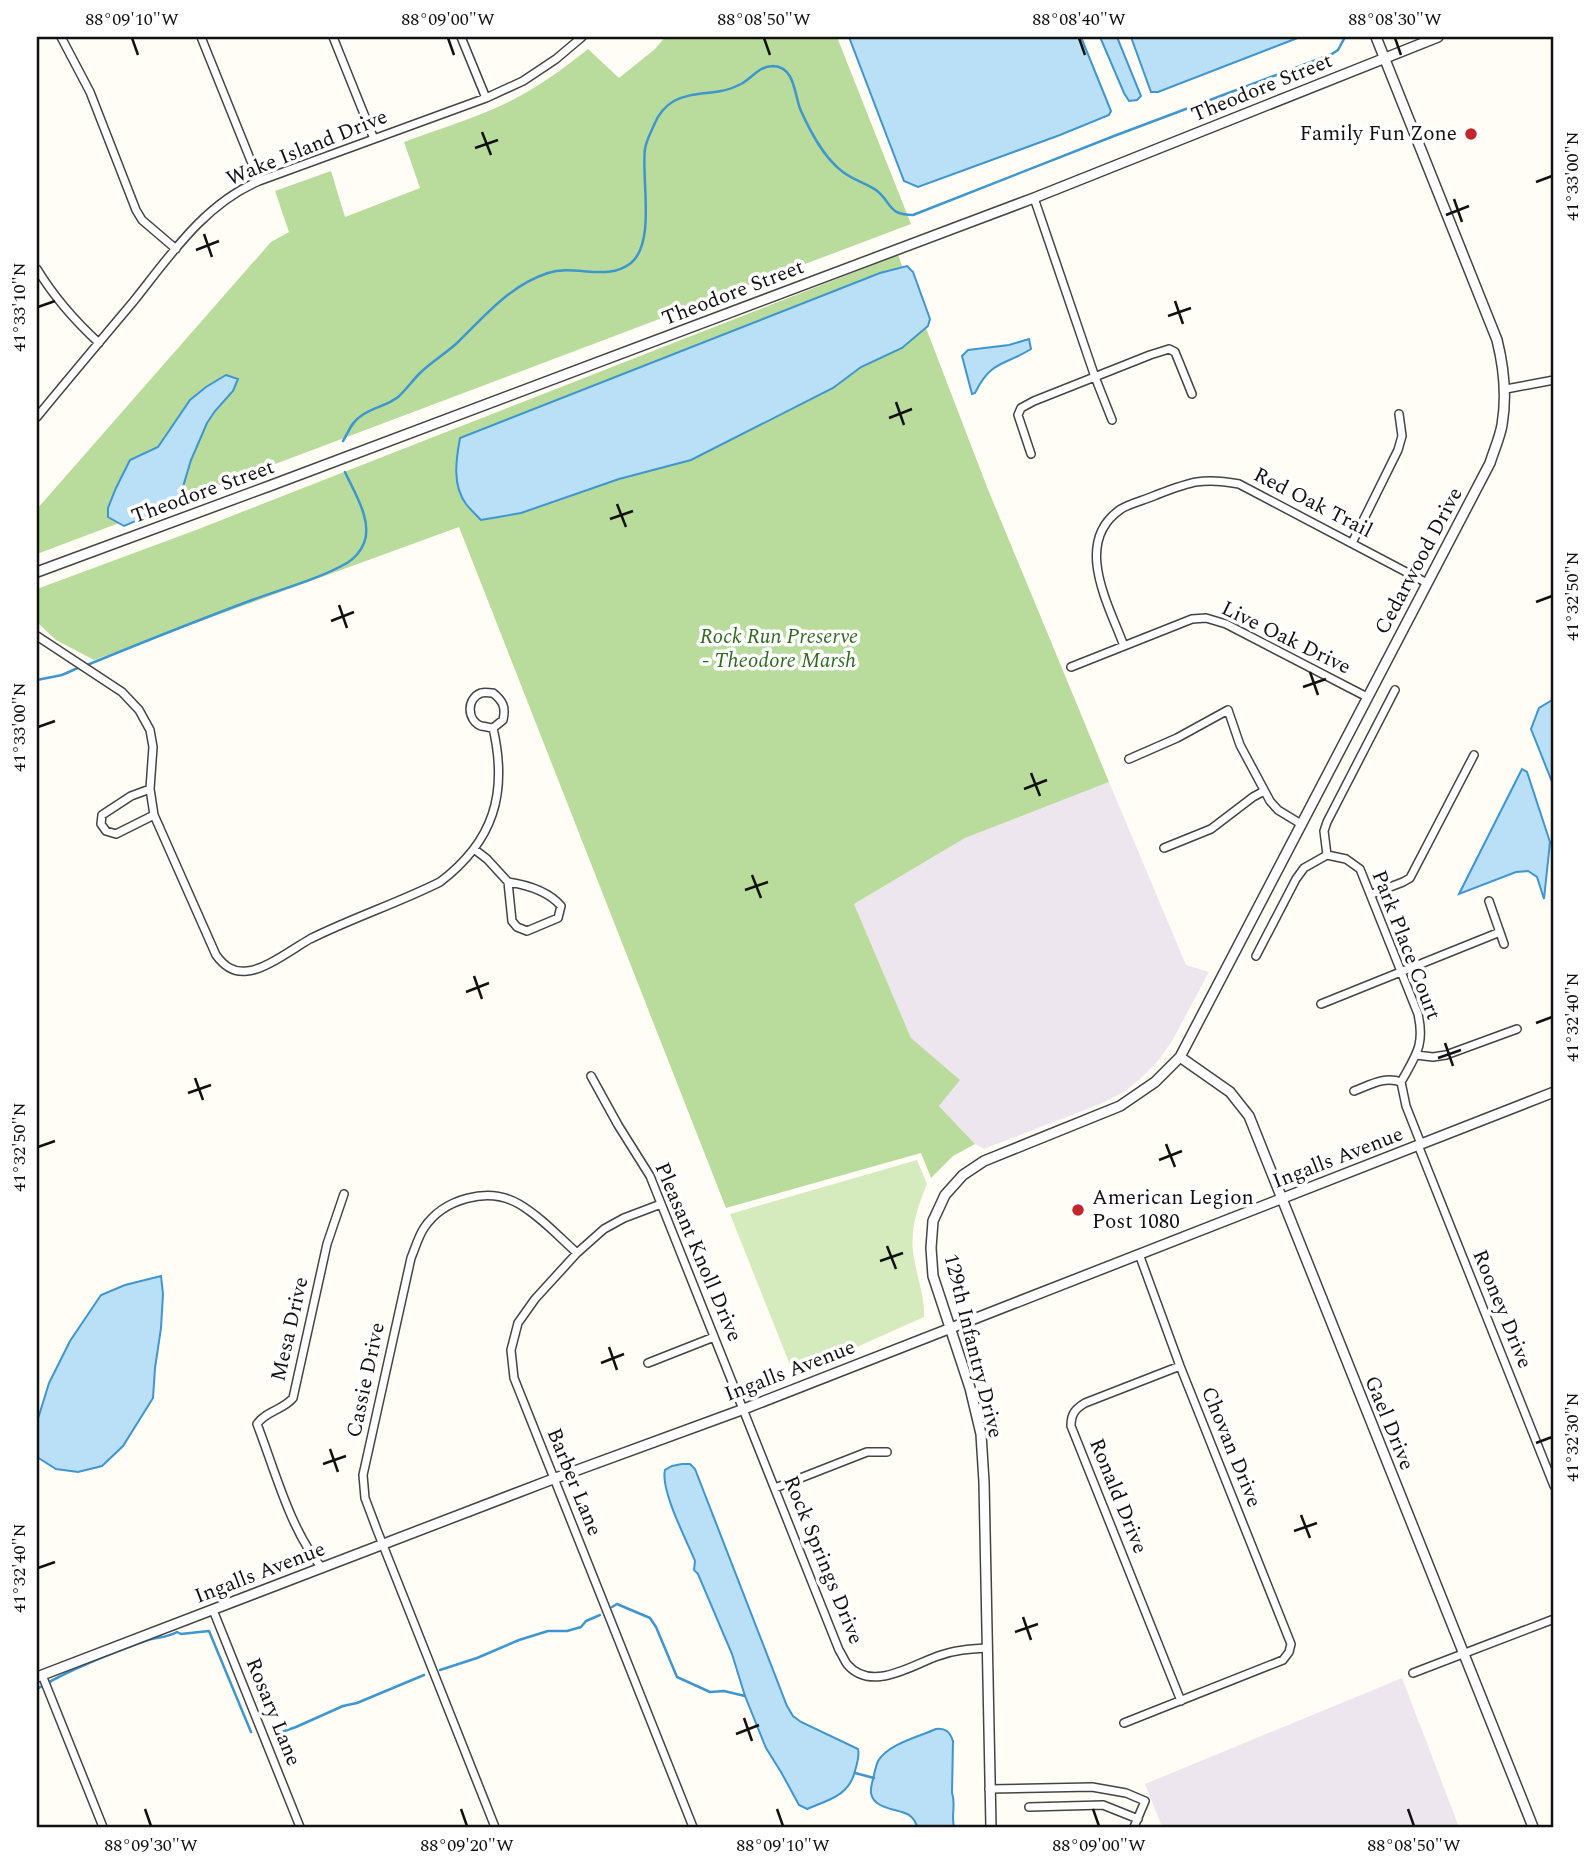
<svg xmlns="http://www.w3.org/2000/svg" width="1591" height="1864" font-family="Spectral,serif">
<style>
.industrial{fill:#eee6ef}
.green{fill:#d5ebbd}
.forest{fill:#b9dc9c}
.water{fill:#b9e0f7;stroke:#3f96cf;stroke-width:2}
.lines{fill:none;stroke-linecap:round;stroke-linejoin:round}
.stream{stroke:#3f96cf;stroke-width:2.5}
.minor-casing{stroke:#444;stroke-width:10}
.tertiary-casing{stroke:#444;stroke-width:12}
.minor{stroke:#fff;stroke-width:7}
.tertiary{stroke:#fff;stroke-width:9}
.ticks{fill:none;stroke:#111;stroke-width:2.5}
.poi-dot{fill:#c4262e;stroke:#fff;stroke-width:2.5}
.labels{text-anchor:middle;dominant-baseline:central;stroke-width:7;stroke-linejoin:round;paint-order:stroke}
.street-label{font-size:21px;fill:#111;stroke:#fff}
.poi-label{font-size:21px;fill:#111;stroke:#fff;text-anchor:end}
.park-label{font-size:21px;font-style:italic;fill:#2f6b1f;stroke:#fff}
.neatline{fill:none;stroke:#111;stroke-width:2.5}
.ticks-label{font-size:18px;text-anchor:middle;fill:#111}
</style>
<rect width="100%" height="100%" fill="#fffdf5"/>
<path class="industrial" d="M1109,782l77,183 23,7 -37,69 -14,20 -18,18 -16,13 -24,12 -116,45 -9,-5 -36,-38 20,-26 -48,-42 -57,-134 111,-66z
M1402,1678l57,149h-297l-17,-43z"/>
<path class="green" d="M917,1160l10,24c-10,24 -18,48 -13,74 3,20 11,38 10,59l-130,58 -64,-161z"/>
<path class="forest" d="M665,37h172l74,187 -874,330v-45l234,-267 18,-10 -14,-41 56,-20 14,46 75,-29 -16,-46c29,-11 59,-20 87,-32 36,-15 67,-37 97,-61l31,29 36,-29z
M898,255l89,232 122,295 -144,56 -111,66 57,134 49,42 -21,26 36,38 -22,12 -22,22 -10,-25 -195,55 -267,-681 -365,133 -38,-20 -19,-18v-33l159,-59z"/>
<path class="water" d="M849,37h232l30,74 -2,4 -49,20 -142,52 -14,-6z
M1100,37h17l24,59 -4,4 -8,1 -5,-8z
M1131,37h169l-142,55h-7z
M907,266l6,6 17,47 -2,7 -26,22 -41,19 -28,21 -142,72 -72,19 -98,34 -40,7c-5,-5 -11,-11 -15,-16 -14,-19 -10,-44 -6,-66l420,-165z
M1029,339l2,10c-27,17 -40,11 -56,44l-3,1 -10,-38 6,-6 41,-5z
M226,375l12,4 -5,12 -18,20 -8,12 -16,37 -9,30 -8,15 -50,21 -16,-9v-9l8,-20 14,-28 28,-13 32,-47 16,-13z
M1554,699v88l-23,-58 8,-21z
M1522,769l5,3 23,70 -6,57 -7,-22 -9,-6 -12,1 -57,22z
M161,1276l2,18 -2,34 -6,40 -2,30 -30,48 -21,20 -24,6 -22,-3 -19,-12v-35l12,-39 21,-42 31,-46 24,-10z
M682,1464h8l5,5 92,237 6,10 8,6 57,27c2,8 -1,14 -3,22 -6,25 -27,29 -48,38l-8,-4 -18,-33 -15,-24 -21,-52 -13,-42 -34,-80 -4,-4 1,-9c-8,-20 -35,-71 -30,-91l7,-4z
M936,1729c10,-1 14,3 17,12l-1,52c4,11 -1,23 2,34h-37c-5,-20 -25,-13 -40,-24 -7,-6 -7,-12 -5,-20 2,-7 3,-15 6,-22 10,-17 40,-24 58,-32z"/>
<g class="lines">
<path class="stream" d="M343,441c5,-8 9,-20 18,-25 12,-9 26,-10 37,-19 8,-7 14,-16 22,-24 11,-11 25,-19 37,-30 28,-27 53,-58 91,-70 27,-9 59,9 83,-10 25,-21 10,-85 14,-114 1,-8 6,-17 9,-24 4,-10 11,-19 20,-24 15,-8 31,-7 47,-10 6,-1 14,-4 20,-7 11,-6 18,-18 32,-18 23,1 21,30 28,45 10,22 23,47 42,61 10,8 23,11 33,18 16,12 11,25 37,25l201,-79 218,-82 6,-4 7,-13
M87,665c54,-22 109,-44 165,-65 30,-11 67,-21 95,-37 7,-4 14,-12 17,-20 9,-22 -10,-51 -19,-71
M37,680l25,-5 18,-8
M612,1607l5,-3 33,14 6,9 21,50 33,15 14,-1 21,5
M440,1670l37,-12 42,-18 29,-9h19l14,-4 5,-6 14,-6
M37,1689c31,-19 73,-35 108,-48 10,-4 22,-3 32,-9l4,2 28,-3 42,101
M273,1735l23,-8 47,-21 14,-3 67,-28
M855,1773l19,5"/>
<g class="minor-casing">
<path id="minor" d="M61,37l29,55 46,118 6,10 34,29
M201,37l58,144
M333,37l41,102
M461,37l25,61
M1034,198l61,179 17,43
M37,269c17,28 37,51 62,74
M1506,389l48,-9
M37,417c32,-39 64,-77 96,-115 36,-45 71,-98 126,-121l227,-83 37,-17 33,-22 26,-22
M1031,454l-13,-39 3,-7 13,-7 116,-46 19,-6 6,3 17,42
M1352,543l46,-93 4,-14 -3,-22
M37,636l85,56 17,18 11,20 3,17 -3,42 4,26 62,140c8,11 17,18 31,16 18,-1 47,-23 63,-32 42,-21 88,-36 130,-57 54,-41 68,-89 53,-154l10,-8c3,-13 0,-19 -10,-27 -4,0 -8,-1 -12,0 -15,6 -14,27 0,33 1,0 11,2 12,2
M1124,646c-15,-41 -52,-104 -3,-137 10,-6 24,-9 35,-14 34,-13 46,-18 83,-11l188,99
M1071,667l121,-48 14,-1 20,6 141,73
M1129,759l48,-21 51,-28 12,35 30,56 8,9 23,14
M150,789l-19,7 -29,19 -1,9 5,7 10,3 38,-19
M1164,848l47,-19 42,-32 11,-6
M474,849l13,10 21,23 4,39 5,6 10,4 31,-13 3,-12c-13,-15 -33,-21 -53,-24
M1327,855l19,4 14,10 58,145c7,31 -2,41 -17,68l5,24 15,38
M1327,855l-3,-24 3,-9 68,-132
M1372,894l31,-12 7,-4 64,-123
M1489,901l15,43
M1256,956l40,-77 8,-11 23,-13
M1321,1004l179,-72
M1416,1055l17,2 13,-2 71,-26
M591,1076l27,49 32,51 189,474c3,4 5,10 8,14 24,29 65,1 91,-8 16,-6 32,-7 49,-8
M1354,1091c16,-6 30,-15 47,-9
M1418,1145l136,341
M661,1204l-37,14 -20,11 -27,24 -42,46 -17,24 -7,27 3,28 179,449
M648,1363l66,-26
M1180,1366l-95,37c-10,6 -14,11 -14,23l110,275
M775,1488l92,-36h20
M322,1568c-32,-38 -47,-98 -65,-144 9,-13 26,-14 36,-26l34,-154 17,-50
M213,1610l87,217
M1413,1673l141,-54
M42,1675l61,152
M1124,1723l159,-63 6,-8 2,-8 -111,-278 -41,-112
M989,1789l103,-2 34,6 19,8 -11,26
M1029,1807l74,-2 35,14
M495,1827l-118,-297 -12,-32 -2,-23 48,-217c4,-9 7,-21 13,-30 19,-29 64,-42 95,-24 22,13 39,32 58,49"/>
</g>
<g class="tertiary-casing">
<path id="tertiary" d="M37,572l235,-87 762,-287 404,-161
M1180,1057l50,35 19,24 284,711
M37,1677l516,-198 191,-70 810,-317
M991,1827l-7,-345 -3,-48 -11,-46 -37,-112 -2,-28 2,-27 12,-26 18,-20 21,-14 136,-55 35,-24 25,-25 310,-594c4,-13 10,-26 12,-38 5,-29 2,-57 -5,-85l-121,-303"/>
</g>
<use href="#minor" class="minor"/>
<use href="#tertiary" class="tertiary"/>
</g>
<path class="ticks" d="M132,38l6,17M448,38l6,17M764,38l6,17M1079,38l6,17M1395,38l6,17M482,132l9,23M475,148l23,-8M1536,182l16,-6M1454,199l8,23M1446,215l23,-9M204,234l8,23M196,250l23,-9M1175,301l8,23M38,307l17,-6M1168,316l23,-8M896,402l8,23M889,418l23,-9M617,504l9,23M610,519l23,-8M1536,602l16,-6M339,605l8,23M331,621l23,-9M1310,672l8,23M1303,687l23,-8M38,727l17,-6M1031,773l9,23M1024,789l23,-9M752,875l9,23M745,890l23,-8M474,976l8,23M466,992l23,-9M1536,1023l16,-6M1445,1043l8,23M1438,1058l23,-8M195,1078l8,22M188,1093l23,-8M1166,1144l9,23M38,1147l17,-6M1159,1160l23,-9M887,1246l9,23M880,1261l23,-8M609,1347l8,23M601,1363l23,-9M1536,1443l16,-6M330,1449l8,23M323,1464l23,-8M1301,1515l9,23M1294,1531l23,-8M38,1568l17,-6M1023,1617l8,23M1015,1632l23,-8M744,1718l8,23M736,1734l23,-9M145,1809l6,17M461,1809l6,17M777,1809l6,17M1093,1809l6,17M1408,1809l6,17"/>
<g class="poi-dot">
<circle cx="1471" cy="134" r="7"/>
<circle cx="1078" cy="1210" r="7"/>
</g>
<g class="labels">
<g class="street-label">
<text transform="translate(1262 88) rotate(-22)">Theodore Street</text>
<text transform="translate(307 148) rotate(-22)">Wake Island Drive</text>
<text transform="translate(733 293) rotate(-21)">Theodore Street</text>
<text transform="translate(203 492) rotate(-20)">Theodore Street</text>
<text transform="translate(1313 503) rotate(27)">Red Oak Trail</text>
<text transform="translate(1419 561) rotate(-62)">Cedarwood Drive</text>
<text transform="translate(1286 638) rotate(26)">Live Oak Drive</text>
<text transform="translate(1406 945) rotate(69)">Park Place Court</text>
<text transform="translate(1338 1158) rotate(-21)">Ingalls Avenue</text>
<text transform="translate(698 1252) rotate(67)">Pleasant Knoll Drive</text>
<text transform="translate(1502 1309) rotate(68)">Rooney Drive</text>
<text transform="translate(290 1329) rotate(-77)">Mesa Drive</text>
<text transform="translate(973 1346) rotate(76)">129th Infantry Drive</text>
<text transform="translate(790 1371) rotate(-21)">Ingalls Avenue</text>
<text transform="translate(366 1380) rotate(-78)">Cassie Drive</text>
<text transform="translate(1389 1423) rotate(68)">Gael Drive</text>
<text transform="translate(1231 1447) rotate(68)">Chovan Drive</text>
<text transform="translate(574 1482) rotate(68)">Barber Lane</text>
<text transform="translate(1118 1496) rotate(68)">Ronald Drive</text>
<text transform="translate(823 1560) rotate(68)">Rock Springs Drive</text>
<text transform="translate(260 1573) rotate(-21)">Ingalls Avenue</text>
<text transform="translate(273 1712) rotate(68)">Rosary Lane</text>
</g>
<g class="poi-label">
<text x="1457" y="134">Family Fun Zone</text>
<text x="1092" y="1198" text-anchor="start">American Legion<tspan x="1092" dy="24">Post 1080</tspan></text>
</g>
<g class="park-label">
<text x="779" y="637">Rock Run Preserve<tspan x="779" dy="24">- Theodore Marsh</tspan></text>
</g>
</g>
<rect width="1591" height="1864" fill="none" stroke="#ffffff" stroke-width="77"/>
<rect x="38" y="38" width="1514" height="1788" class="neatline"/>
<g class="ticks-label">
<text x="132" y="25">88°09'10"W</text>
<text x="448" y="25">88°09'00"W</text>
<text x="764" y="25">88°08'50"W</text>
<text x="1079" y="25">88°08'40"W</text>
<text x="1395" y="25">88°08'30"W</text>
<text transform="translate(1572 176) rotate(-90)" y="6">41°33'00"N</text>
<text transform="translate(19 307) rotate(-90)" y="6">41°33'10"N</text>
<text transform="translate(1572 596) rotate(-90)" y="6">41°32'50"N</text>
<text transform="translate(19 727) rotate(-90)" y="6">41°33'00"N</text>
<text transform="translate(1572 1017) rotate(-90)" y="6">41°32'40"N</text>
<text transform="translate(19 1147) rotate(-90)" y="6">41°32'50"N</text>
<text transform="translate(1572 1437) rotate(-90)" y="6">41°32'30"N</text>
<text transform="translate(19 1568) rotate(-90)" y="6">41°32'40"N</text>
<text x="151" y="1851">88°09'30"W</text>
<text x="467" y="1851">88°09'20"W</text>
<text x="783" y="1851">88°09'10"W</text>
<text x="1099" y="1851">88°09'00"W</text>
<text x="1414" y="1851">88°08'50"W</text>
</g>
</svg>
